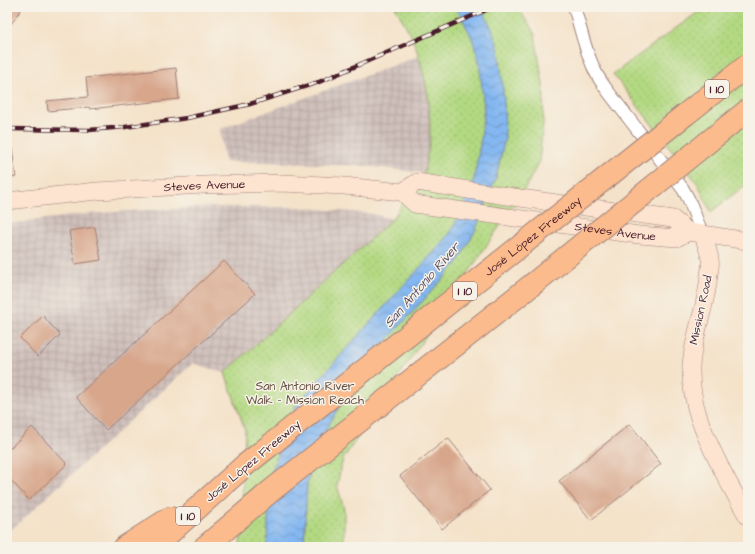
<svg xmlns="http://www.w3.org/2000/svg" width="755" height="554" font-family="'Architects Daughter',sans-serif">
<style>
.industrial{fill:url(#industrial-grid)}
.grass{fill:url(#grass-dots);stroke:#7e7c56}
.water{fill:url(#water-waves);stroke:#676b8e}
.building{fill:#d7a68b}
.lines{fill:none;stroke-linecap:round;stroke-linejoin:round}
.street-casing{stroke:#9f807a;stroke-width:14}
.secondary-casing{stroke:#9f807a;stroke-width:18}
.highway-casing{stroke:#9f807a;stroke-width:24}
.street{stroke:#fff;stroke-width:12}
.secondary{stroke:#fde4d1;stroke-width:17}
.highway{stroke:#fbbb8c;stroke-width:22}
.rail-casing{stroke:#4a1f2b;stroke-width:4.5}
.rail{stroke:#f7f3e8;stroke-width:3;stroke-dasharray:9;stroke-linecap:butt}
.highway-bridge-casing{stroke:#9f807a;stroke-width:24;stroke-linecap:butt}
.highway-bridge{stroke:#fbbb8c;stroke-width:22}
.labels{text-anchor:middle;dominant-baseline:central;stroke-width:3;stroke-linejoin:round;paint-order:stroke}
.shield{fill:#f7f3e8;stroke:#7e5f64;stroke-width:1}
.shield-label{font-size:11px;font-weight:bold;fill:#4a1f2b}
.street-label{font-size:12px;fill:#4a1f2b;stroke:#f7f3e8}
.park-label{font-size:12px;fill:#644e41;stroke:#f7f3e8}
.water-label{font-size:13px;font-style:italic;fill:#5b4d66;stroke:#f7f3e8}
</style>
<defs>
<pattern id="industrial-grid" width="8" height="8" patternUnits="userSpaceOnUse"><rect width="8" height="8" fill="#cfc0bb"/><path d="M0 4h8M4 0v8" fill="none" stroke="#b3a5a1"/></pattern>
<pattern id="grass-dots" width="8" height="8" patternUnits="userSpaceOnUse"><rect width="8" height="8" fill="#b3d982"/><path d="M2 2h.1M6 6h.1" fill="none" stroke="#9bba70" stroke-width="1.8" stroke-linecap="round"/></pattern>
<pattern id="water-waves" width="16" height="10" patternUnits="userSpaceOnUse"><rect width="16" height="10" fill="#84b7f1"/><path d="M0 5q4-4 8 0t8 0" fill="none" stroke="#6e94c3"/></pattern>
</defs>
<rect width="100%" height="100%" fill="#f7f3e8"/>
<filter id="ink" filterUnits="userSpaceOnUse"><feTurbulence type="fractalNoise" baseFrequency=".025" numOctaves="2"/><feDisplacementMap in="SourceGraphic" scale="8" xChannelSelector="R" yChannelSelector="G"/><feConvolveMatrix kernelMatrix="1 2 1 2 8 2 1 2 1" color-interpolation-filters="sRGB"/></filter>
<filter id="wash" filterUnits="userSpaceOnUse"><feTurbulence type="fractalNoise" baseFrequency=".012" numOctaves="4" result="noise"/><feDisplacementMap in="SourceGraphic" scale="16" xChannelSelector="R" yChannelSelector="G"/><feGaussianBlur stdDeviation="0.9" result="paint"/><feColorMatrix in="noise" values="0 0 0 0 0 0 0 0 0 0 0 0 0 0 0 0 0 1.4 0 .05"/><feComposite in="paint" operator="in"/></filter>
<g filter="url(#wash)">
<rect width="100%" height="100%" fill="#f4e2c9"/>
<path class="industrial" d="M419,56l5,21 4,19 2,27v17l-6,33 -59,-7 -100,-4h-40l-5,-33z
M213,207h85l74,7 20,5 -167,154 -32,-10 -182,167 -4,-4v-302l80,-10 58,-4z"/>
<path class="grass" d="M395,7h123l17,27 9,57 -1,33 -4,37 -13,26 -183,272 -6,26 7,24v38h-104l5,-117 -20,-57 167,-154 32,-46 6,-33v-17l-2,-27 -4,-19 -5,-21 -8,-21z
M705,7h43v176l-37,29 -13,-28 -85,-110z"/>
<path class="water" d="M455,7h26l11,22 7,21 5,51 1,37 -9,39 -20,52 -18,33 -97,107 -25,43 -22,40 -7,33 -3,62h-37l3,-71 26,-71 106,-118 42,-46 10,-14 20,-48 7,-40 3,-31 -5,-48 -7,-22 -12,-24z"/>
<g id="blocks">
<path class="building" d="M7,7h16l-16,23z
M176,68l3,31 -89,10 -1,-2 -41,4 -1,-10 41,-4 -2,-19z
M12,148l4,29 -9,2v-30z
M95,227l6,33 -26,4 -6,-33z
M224,261l31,33 -149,136 -30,-33z
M43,316l17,19 -22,22 -18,-19z
M630,424l31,40 -70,56 -32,-39z
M32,427l35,37 -38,36 -22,-24v-25z
M448,438l42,52 -48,39 -42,-53z"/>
</g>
</g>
<g filter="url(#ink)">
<use href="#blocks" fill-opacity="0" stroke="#9f807a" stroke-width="1"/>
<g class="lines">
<g class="street-casing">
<path id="street" d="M574,7c6,19 10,39 18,57 4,11 11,21 18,30l73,95 6,11 13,33"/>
</g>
<g class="secondary-casing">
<g id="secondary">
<path d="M402,192l15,-10 96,15 160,22 16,13 59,9"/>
<path id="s1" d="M7,201l90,-10 107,-6 78,-2 62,3 58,6 13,12 13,2 211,29 38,3 12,-6"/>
<path d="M702,233c3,9 7,18 8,26 1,5 0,11 -1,15 -2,32 -16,61 -18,92 -1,37 12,66 28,98 9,18 19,36 29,53"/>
</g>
</g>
<g class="highway-casing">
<path id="highway" d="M686,114l62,-49
M708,142l40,-32
M125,547l45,-29
M154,547l90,-81
M205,547l67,-57 261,-206"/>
</g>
<use href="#street" class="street"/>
<use href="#secondary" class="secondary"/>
<use href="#highway" class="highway"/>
<g class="rail-casing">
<path id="rail" d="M7,129l82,1 36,-3 62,-9 63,-14 69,-22 174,-75"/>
</g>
<use href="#rail" class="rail"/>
<g class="highway-bridge-casing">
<g id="highway-bridge">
<path d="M533,284l175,-142"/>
<path id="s2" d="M244,466l442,-352"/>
</g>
</g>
<use href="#highway-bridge" class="highway-bridge"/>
</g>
</g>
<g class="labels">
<g class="shield">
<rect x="705" y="80" width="24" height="18" rx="3"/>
<rect x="453" y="282" width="24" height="18" rx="3"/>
<rect x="176" y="507" width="24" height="18" rx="3"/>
</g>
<g class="shield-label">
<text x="717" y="89">I 10</text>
<text x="465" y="291">I 10</text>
<text x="188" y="516">I 10</text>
</g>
<g class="street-label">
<text stroke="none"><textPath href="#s1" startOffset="198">Steves Avenue</textPath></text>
<text stroke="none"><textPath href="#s1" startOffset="616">Steves Avenue</textPath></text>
<text stroke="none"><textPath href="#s2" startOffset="369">José López Freeway</textPath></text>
<text transform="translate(701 310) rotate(-78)">Mission Road</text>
<text transform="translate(253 461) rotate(-40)">José López Freeway</text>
</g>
<g class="park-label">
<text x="305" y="386">San Antonio River<tspan x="305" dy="14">Walk - Mission Reach</tspan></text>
</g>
<g class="water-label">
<text transform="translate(422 285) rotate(-49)">San Antonio River</text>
</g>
</g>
<rect width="755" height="554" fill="none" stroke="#f7f3e8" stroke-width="24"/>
</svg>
